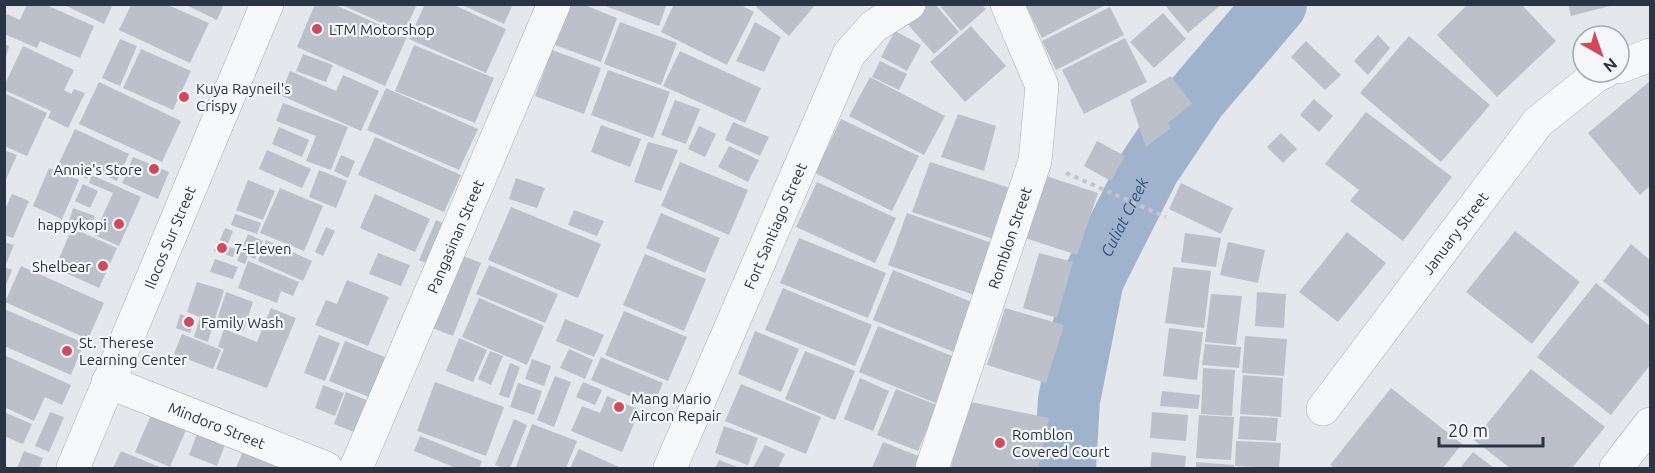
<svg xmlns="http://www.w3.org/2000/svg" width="1655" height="473" font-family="Ubuntu,sans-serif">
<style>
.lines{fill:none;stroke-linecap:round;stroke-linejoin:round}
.river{stroke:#9fb4cc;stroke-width:62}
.building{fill:#bbc0ca}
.minor-casing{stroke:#a9aeb7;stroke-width:34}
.path{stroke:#c2c5cb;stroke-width:4;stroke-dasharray:4.5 4.5;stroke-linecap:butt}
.minor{stroke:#f7f8fa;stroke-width:33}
.poi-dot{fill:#d1495b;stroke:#f4f6f9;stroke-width:2}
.labels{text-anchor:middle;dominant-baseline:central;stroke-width:4.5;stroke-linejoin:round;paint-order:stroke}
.poi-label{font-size:15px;fill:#2b3445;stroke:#f4f6f9;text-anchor:start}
.street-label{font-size:15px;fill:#2b3445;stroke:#f4f6f9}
.water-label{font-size:16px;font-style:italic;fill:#34527a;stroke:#f4f6f9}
</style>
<rect width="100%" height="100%" fill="#e4e7ec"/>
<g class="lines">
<path class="river" id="s1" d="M1065,468l4,-68 24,-121 56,-111 47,-70 80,-94"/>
</g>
<path class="building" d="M27,4h17l50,22 -14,32 -40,-17 -3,7 -33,-14v-14l3,-6 13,6z
M62,4h51l-9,20z
M184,4h40l-7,16z
M315,4h18l74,33 -22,49 -88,-39z
M340,4h77l-13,29z
M425,4h27l54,25 -20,44 -77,-34z
M460,4h53l-9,20z
M570,4h12l35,14 -16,44 -46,-17z
M600,4h67l-8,22z
M674,4h65l15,8 -27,53 -66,-33z
M758,4h58l-27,32 -33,-29z
M920,4h15l24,28 -25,22 -31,-35z
M944,4h37l5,5 -25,22 -20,-24z
M1025,4h82l-65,34z
M1164,4h58l-34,29z
M1468,4h53l35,37 -59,56 -60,-62z
M1568,4h46v1l-43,11z
M131,5h37l41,18 -19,40 -71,-33z
M1110,7l14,28 -68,35 -14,-29z
M1163,13l23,26 -32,29 -24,-26z
M620,22l57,21 -16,42 -57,-21z
M755,22l26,15 -17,35 -28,-11z
M971,26l35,40 -41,36 -35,-40z
M895,31l26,14 -14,26 -26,-14z
M1378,35l12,13 -22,27 -14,-14z
M1409,36l81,69 -49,57 -81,-69z
M1125,38l22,44 -63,32 -22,-44z
M120,39l17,7 -17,40 -18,-8z
M1306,41l35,34 -16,15 -34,-33z
M4,44l5,2 -4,15h-1z
M414,45l80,33 -19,45 -80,-32z
M23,46l51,24 -10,20 7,4 3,-5 11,4 -17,35 -20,-10 3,-7 -47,-21v-4z
M141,49l50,22 -18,39 -50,-22z
M552,50l49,18 -17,46 -49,-18z
M680,51l81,37 -16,35 -82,-37z
M303,54l30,11 -7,17 -30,-11z
M880,61l27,13 -8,16 -27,-13z
M608,70l62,22 -17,46 -62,-23z
M290,71l46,20 7,-16 36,16 -18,40 -81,-36z
M1171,76l21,28 -24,19 3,5 -25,19 -16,-47z
M870,77l75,39 -21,39 -75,-39z
M1650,81v105l-10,9 -52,-62z
M99,82l82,39 -19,41 -83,-38z
M386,88l92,41 -19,41 -92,-40z
M4,93l43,20 -20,43 -23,-10z
M1314,99l19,17 -14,16 -19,-17z
M675,100l25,9 -14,35 -25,-9z
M283,103l65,24 -17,43 -25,-9 10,-25 -40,-15z
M1366,112l86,65 -49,64 -53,-40 9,-11 -34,-26z
M958,114l38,12 -12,45 -43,-14z
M841,119l78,37 -27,55 -77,-38z
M733,122l36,15 -9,19 -35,-16z
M601,125l40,14 -11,28 -39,-15z
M699,126l17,8 -11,23 -17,-8z
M279,127l30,13 -7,17 -30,-13z
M75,129l54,25 -12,27 -26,-12 -4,10 -29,-14z
M1281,133l16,16 -14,14 -16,-16z
M375,137l86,38 -17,37 -86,-37z
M1097,141l28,15 -14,25 -27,-15z
M648,142l30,8 -17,41 -27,-9z
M729,146l30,14 -11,22 -30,-15z
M4,150l13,5 -13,29z
M267,150l44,19 -9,19 -43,-19z
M341,155l14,6 -7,17 -14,-7z
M133,157l36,15 -11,27 -36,-16z
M680,162l68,28 -19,45 -68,-29z
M930,162l86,28 -17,51 -87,-29z
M49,168l30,12 -17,39 -29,-13z
M319,170l28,11 -11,27 -27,-11z
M1037,173l61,20 -21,62 -61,-20z
M92,175l49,22 -22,49 -25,-11 19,-42 -24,-10z
M516,178l29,10 -8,20 -28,-9z
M248,180l27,11 -12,29 -27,-10z
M817,182l79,36 -21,45 -79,-36z
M1181,183l52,25 -12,26 -52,-25z
M83,184l15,7 -8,17 -15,-7z
M280,188l43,18 -19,45 -44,-18z
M12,194l17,7 -16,37 -9,-3v-24z
M375,194l55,25 -15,33 -55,-24z
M511,207l90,37 -23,54 -90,-38z
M73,208l22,8 -5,12 -21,-7z
M574,210l30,11 -7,15 -29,-11z
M661,213l59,25 -15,35 -59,-25z
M907,213l88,31 -18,52 -89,-31z
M235,214l26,9 -4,11 -26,-9z
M436,220l15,7 -17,40 -15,-7z
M326,227l9,4 -12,25 -8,-4z
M72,228l45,20 -18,40 -44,-20z
M225,228l8,3 -5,13 -8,-4z
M1515,231l65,51 -48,62 -66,-52z
M1347,232l39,31 -48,59 -39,-30z
M1185,233l36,5 -5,29 -35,-5z
M248,234l15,7 -8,18 -7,-3 -3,8 -8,-3z
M799,238l87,35 -18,45 -88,-35z
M266,240l46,21 -9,20 -45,-20z
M4,242l10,3 -8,19 -2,-1z
M1228,242l37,8 -7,33 -38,-8z
M217,243l19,6 -3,8 -19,-6z
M1631,244l19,16v58l-47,-37z
M378,253l32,12 -9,21 -32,-12z
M1039,253l34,9 -16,56 -34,-10z
M458,254l23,9 -28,73 -23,-9z
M645,254l61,25 -22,52 -61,-26z
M215,259l23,8 -5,12 -23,-7z
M248,261l51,21 -6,14 -12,-5 -4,12 -39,-15z
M489,265l69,29 -13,29 -69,-29z
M21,266l83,37 -16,36 -83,-37z
M4,267l8,3 -7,17h-1z
M1173,267l38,4 -7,57 -39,-5z
M893,270l86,35 -20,49 -86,-34z
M347,280l42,17 -21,49 -53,-21 11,-25 11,4z
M197,282l27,8 -16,52 -14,-5 6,-20 -13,-5z
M1596,283l54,43v39l-39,50 -74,-58z
M783,288l89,37 -17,41 -90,-36z
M226,292l27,10 -10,30 -27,-9z
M1257,292l29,2 -2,34 -29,-2z
M1211,294l31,2 -6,49 -31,-3z
M479,298l65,28 -17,39 -65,-28z
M271,308l25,10 -29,70 -51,-19 8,-20 -6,-2 6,-18 33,13z
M1005,308l59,17 -18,58 -59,-18z
M4,309l80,34 -13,32 -67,-29z
M624,311l63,26 -19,44 -63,-26z
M180,314l15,5 -5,14 -14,-5z
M565,319l39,16 -10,22 -38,-16z
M878,326l84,34 -19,46 -84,-34z
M1169,328l34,4 -6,48 -34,-4z
M755,331l44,18 -18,43 -43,-18z
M182,334l39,16 -8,19 -39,-15z
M319,335l21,8 -15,38 -21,-8z
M1245,336l42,3 -3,37 -42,-3z
M459,338l28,12 -14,32 -27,-11z
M345,341l45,18 -16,40 -45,-18z
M1205,344l36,3 -2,21 -37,-3z
M569,349l24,11 -8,19 -25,-11z
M490,351l13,5 -12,29 -13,-6z
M805,351l50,20 -20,49 -50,-21z
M4,355l67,30 -9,20 -17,-8 -11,24 -30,-14z
M601,357l62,26 -10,23 -62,-26z
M532,359l19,7 -7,20 -19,-7z
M510,363l10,4 -11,31 -10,-3z
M1203,368l32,2 -3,46 -31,-2z
M1531,369l74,58 -33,41h-62l-36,-28z
M1243,375l40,3 -2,39 -41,-3z
M555,376l16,6 -17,45 -17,-7z
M860,378l29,13 -16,40 -29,-12z
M435,382l69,25 -18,49 -69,-25z
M583,382l19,8 -7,15 -19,-8z
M518,383l24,8 -8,24 -24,-8z
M741,384l80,33 -15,37 -81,-33z
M323,385l21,8 -9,23 -20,-8z
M1391,388l71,56 -19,24h-108l-5,-3z
M896,389l41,16 -19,46 -41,-16z
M1162,391l38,4 -2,14 -38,-3z
M346,392l31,12 -13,32 -30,-12z
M607,396l33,14 -18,42 -51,-21 11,-25 18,7z
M966,401l83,17 -11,50h-87z
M4,412l28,12 -9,20 -19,-8z
M50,412l14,5 -15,35 -14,-6z
M1152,412l36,3 -2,26 -36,-3z
M151,415l35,15 -16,37 -35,-15z
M1199,415l35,2 -3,43 -35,-2z
M1240,416l38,2 -2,23 -38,-2z
M514,419l13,6 -17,43h-5l-10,-3z
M532,424l45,17 -11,27h-46l-4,-1z
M724,426l34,12 -10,27 -33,-12z
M198,431l28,11 -9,24 -28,-11z
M420,436l62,25 -3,7h-23l-42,-17z
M247,441l37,15 -5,12h-43z
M1236,441l45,2 -2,25 -44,-2z
M883,442l48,19 -3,7h-56z
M765,445l20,9 -7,14h-25z
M579,449l40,18 -1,1h-48z
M24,451l19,7 -4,10h-22z
M121,451l41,17h-49z
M1152,452l34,4 -1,12h-35z
M1473,452l21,16h-34z
M719,460l21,8h-25z
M1196,462l38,3v3h-38z"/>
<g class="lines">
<g class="minor-casing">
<g id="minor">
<path d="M1619,67l31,-12"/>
<path id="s2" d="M108,382l218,86"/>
<path id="s3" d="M1323,409l215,-287 59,-47 7,-3"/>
<path id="s4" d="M73,468l194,-464"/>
<path id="s5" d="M356,468l198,-464"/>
<path id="s6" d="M670,468l179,-414 25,-28 35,-22"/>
<path id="s7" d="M932,468l103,-307 7,-75 -35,-82"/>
<path d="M1616,468l34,-44"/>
</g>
</g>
<path class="path" d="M1066,173l100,44"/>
<use href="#minor" class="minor"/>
</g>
<g class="poi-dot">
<circle cx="317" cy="29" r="6"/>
<circle cx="184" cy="97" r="6"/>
<circle cx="154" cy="169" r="6"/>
<circle cx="119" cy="224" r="6"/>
<circle cx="222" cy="248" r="6"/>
<circle cx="103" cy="266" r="6"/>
<circle cx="189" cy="322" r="6"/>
<circle cx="67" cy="351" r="6"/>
<circle cx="619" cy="407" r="6"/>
<circle cx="1000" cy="443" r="6"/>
</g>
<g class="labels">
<g class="poi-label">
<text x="329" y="29">LTM Motorshop</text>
<text x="196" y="88">Kuya Rayneil's<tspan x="196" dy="17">Crispy</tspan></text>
<text x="142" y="169" text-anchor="end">Annie's Store</text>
<text x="107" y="224" text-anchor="end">happykopi</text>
<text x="234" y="248">7-Eleven</text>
<text x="91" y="266" text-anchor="end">Shelbear</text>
<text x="201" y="322">Family Wash</text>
<text x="79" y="342">St. Therese<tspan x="79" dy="17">Learning Center</tspan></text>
<text x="631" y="398">Mang Mario<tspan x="631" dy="17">Aircon Repair</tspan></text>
<text x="1012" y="434">Romblon<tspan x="1012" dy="17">Covered Court</tspan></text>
</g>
<g class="street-label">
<text stroke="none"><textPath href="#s6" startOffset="264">Fort Santiago Street</textPath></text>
<text stroke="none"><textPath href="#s3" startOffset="220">January Street</textPath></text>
<text stroke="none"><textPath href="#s4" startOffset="250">Ilocos Sur Street</textPath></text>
<text stroke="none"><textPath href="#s5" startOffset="252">Pangasinan Street</textPath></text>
<text stroke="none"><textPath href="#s7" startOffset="243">Romblon Street</textPath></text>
<text stroke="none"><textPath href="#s2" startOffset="117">Mindoro Street</textPath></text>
</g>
<g class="water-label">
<text stroke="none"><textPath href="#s1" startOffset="261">Culiat Creek</textPath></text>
</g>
</g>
<rect width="1655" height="473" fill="none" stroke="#2b3445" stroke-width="12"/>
<g transform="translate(1601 54) rotate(140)"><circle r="28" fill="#f4f6f9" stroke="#a4a8b1" stroke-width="1.5"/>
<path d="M0-4.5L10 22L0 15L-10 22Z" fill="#d1495b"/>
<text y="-9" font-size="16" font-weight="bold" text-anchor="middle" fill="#2b3445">N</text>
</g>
<path d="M1439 437v9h104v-9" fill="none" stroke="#2b3445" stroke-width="3"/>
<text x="1448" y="437" font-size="18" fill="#2b3445" stroke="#f4f6f9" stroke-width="4.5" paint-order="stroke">20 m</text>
</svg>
